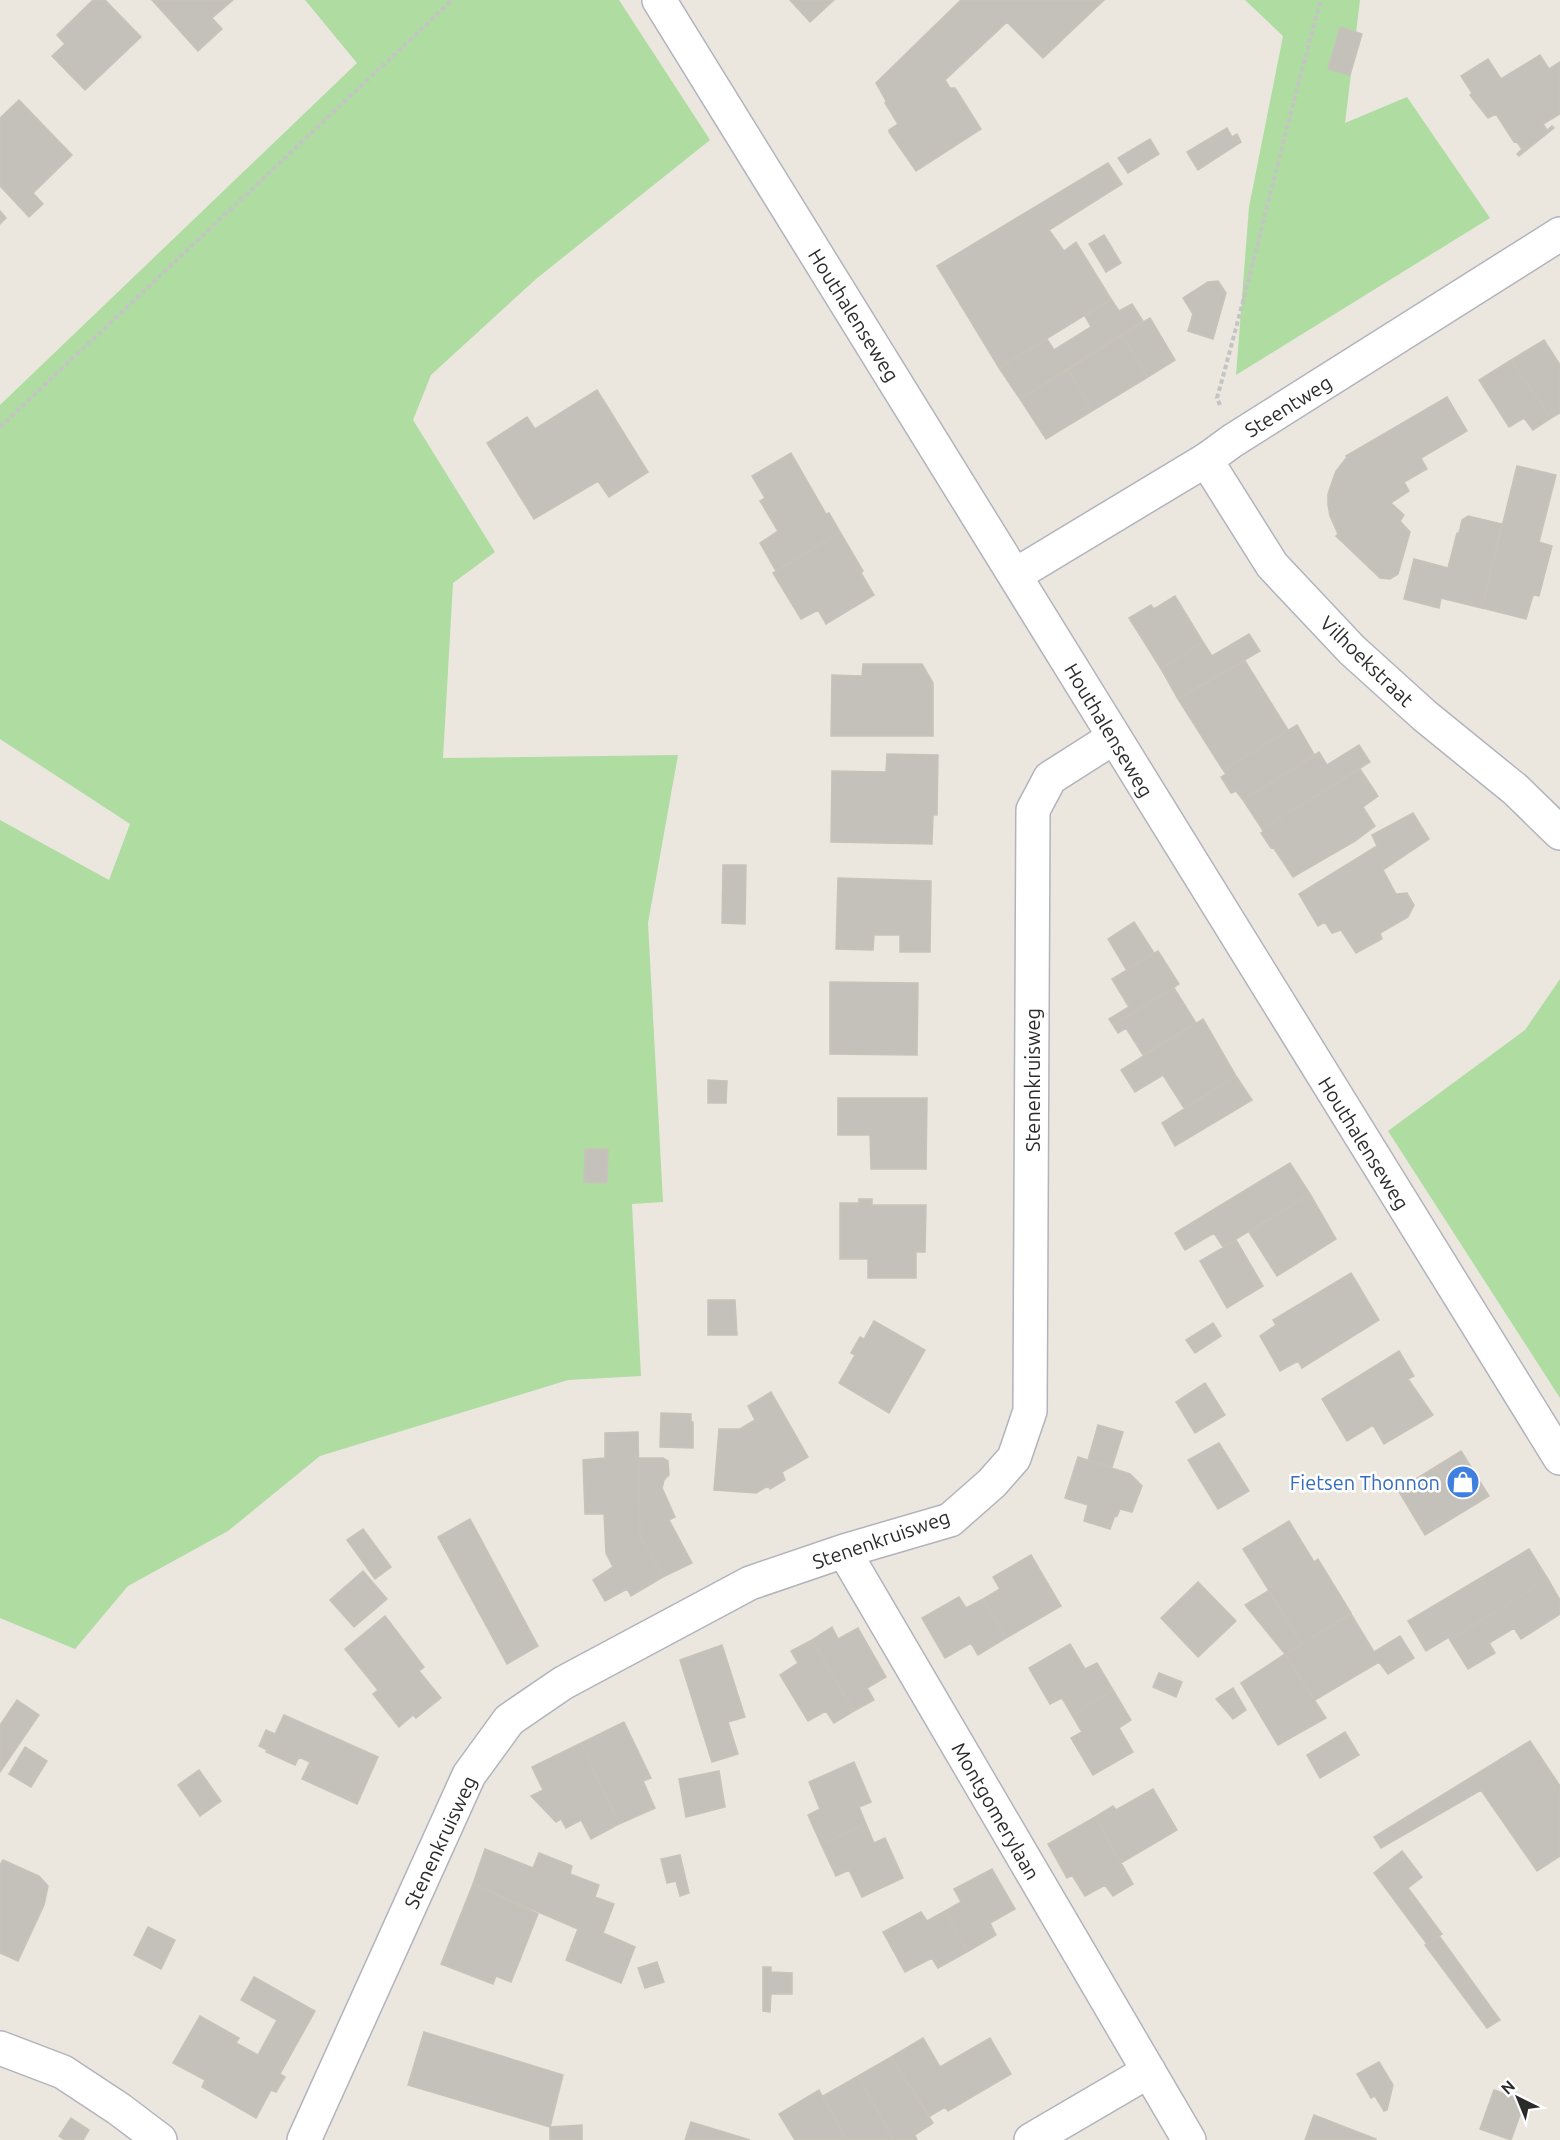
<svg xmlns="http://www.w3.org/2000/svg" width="1560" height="2140" font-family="Ubuntu,sans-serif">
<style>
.green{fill:#aedca1}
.building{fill:#c4c1ba;stroke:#c7c3b9;stroke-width:1.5}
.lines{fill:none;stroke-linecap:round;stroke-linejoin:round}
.street-casing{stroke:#b2b3bd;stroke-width:36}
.secondary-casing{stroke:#b2b3bd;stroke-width:36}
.path{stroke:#c4c4c4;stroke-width:4;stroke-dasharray:4.5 3;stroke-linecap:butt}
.street{stroke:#fff;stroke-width:33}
.secondary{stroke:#fff;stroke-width:33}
.labels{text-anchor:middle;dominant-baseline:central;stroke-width:5;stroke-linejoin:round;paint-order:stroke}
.street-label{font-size:20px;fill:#2b2b2b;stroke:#fff}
.shop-label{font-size:20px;fill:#366cbe;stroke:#fff;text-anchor:end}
</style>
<rect width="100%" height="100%" fill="#ebe7df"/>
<path class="green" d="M305,0h314l91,140 -174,139 -105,96 -18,45 82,132 -42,31 -10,175 235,-3 -30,168 15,279 -31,2 9,172 -73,4 -248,76 -92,75 -100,55 -53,63 -75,-31v-798l109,60 21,-56 -130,-85v-334l357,-342z
M1245,0h115l-15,123 62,-26 83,121 -254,157 13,-168 34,-171z
M1560,979v419l-172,-267 137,-101z"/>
<path class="building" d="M93,0h12l36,37 -56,53 -33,-34 13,-12 -8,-9z
M152,0h81l-21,18 10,11 -24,22z
M790,0h44l-24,22z
M961,0h143l-61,58 -36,-36 -62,58 5,8h5l26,41 -65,42 -27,-39v-2l9,-6 -13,-21 1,-2 -10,-18z
M1340,27l22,7 -12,41 -22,-6z
M1540,55l9,14 11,-7v52l-17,10 4,6 5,-4 2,2 -35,28 -2,-2 5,-5 -6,-8 -2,1 -18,-28 -8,4 -18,-23 2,-2 -11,-17 27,-17 13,20z
M19,100l53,55 -39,38 10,11 -14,13 -29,-31v-68z
M1227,128l5,9 5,-3 4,8 -43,28 -11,-18z
M1150,139l9,15 -31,19 -10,-15z
M1108,163l14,21 -73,46 15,21 12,-9 35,57 -112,69 -62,-102z
M0,211l6,7 -6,6z
M1104,235l17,28 -15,9 -17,-28z
M1218,281l8,12 -13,46 -25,-8 5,-17 -10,-16 25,-16z
M1111,299l8,12 13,-7 11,17 -123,78 -21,-31 48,-29 7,11 37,-23 -6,-11z
M1150,318l25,42 -27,17 -26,-42z
M1122,335l26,42 -56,34 -24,-41z
M1544,340l16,25v48l-9,5 -40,-58z
M1511,360l40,58 -18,12 -9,-12 -15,9 -30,-47z
M1068,370l24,41 -46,28 -26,-40z
M597,390l51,82 -39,25 -11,-16 -64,38 -47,-76 40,-26 8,12z
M1447,397l20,34 -46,27 6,11 -23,13 5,9 -18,12 13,12 -4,6 10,11 -12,42 -8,5 -10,-1 -44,-42 2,-2 -8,-18 -2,-11v-11l4,-12 4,-11 11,-14 -1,-1z
M791,453l35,61 3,-1 11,19 -64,39 -16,-28 18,-12 -18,-30 5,-3 -13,-22z
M1517,466l39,9 -17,67 13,4 -13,50 -6,-1 -7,24 -44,-11z
M1468,516l34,8 -20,84 -41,-10 -2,10 -35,-9 10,-40 34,9 9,-35h2l3,-13z
M840,532l23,39 -2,2 13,22 -48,29 -8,-14 -17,9 -28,-46z
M1175,596l28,46 -42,27 -32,-51 22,-13 3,4z
M1249,634l11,17 -82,48 -17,-30 42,-27 9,14z
M1245,661l43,69 -65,40 -45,-71z
M863,664h59l11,19v53h-102l1,-61 30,1z
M1297,725l18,31 -72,44 -7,-9 -5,2 -10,-16 5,-3 -3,-4z
M1359,745l11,17 -108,67 -19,-29 76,-48 8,13z
M887,754l51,1 -1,60h-4l-1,29 -101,-2 1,-71 54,1z
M1360,769l18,27 -15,11 12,19 -20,15 -62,36 -20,-30 -2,1 -10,-15 2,-1 -1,-3z
M1413,813l16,26 -46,31 13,24 11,-1 7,12 -6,12 -28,16 2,6 -26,14 -15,-23 -9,3 -7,-11 -7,4 -19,-32 78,-48 -5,-11z
M723,865h23l-1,59 -23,-1z
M838,878l93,3 -1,71h-30v-17h-26l-1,15 -37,-1z
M1134,922l20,31 -28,16 -18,-30z
M1158,951l21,33 -66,41 -4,-6 20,-12 -17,-28z
M830,982l88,1 -1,72 -87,-1z
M1174,988l22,35 -53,32 -17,-27 -8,5 -5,-8z
M1203,1019l33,57 -52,32 -21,-33 -28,17 -14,-22z
M1236,1076l16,24 -77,46 -13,-23z
M708,1080l19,1 -1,22h-18z
M838,1098h89l-1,71h-55l-1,-34h-32z
M585,1149h23l-1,34 -23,-1z
M1290,1163l20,31 -87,53 -9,-14 -29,17 -10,-17z
M1310,1194l26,45 -59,37 -28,-44z
M859,1199h13v6h54l-1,47h-9v26h-48v-19h-28v-56h19z
M1236,1240l27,46 -36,22 -27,-47z
M1351,1273l28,47 -77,48 -4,-7 -18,10 -20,-35 16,-11 -3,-5z
M708,1300h27l2,35h-29z
M874,1321l51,29 -36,63 -50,-30 16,-28 -4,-2 9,-16 4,2z
M1213,1323l8,13 -26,17 -9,-13z
M1399,1351l15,25 -6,3 25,36 -49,29 -11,-19 -26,16 -25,-42z
M1205,1383l20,32 -30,18 -19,-31z
M771,1392l37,65 -26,15 3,8 -15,9 -2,-3 -12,7 -42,-3 5,-61h21l15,-9 -7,-14z
M661,1413l30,1v8h2v26l-33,-1z
M1098,1425l25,7 -11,35 -24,-7z
M638,1432l2,103 23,42 -32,19 -4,-7 -22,12 -12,-21 20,-13 -7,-14 -2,-39h-19l-2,-54 22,-2v-25z
M1219,1443l30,48 -31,18 -30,-49z
M1461,1451l28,45 -64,39 -27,-45z
M1078,1457l52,17 12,12 -10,26 -12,-3 -3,7 -2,-1 -5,14 -26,-8 4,-16 -23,-7z
M639,1458h24l5,3 1,14 -5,5 -2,8 13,29 -6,3 23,43 -29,14 -23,-42z
M470,1519l68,127 -31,18 -69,-127z
M1289,1521l25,41 4,-3 33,54 -49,31 -59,-95z
M363,1529l28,38 -16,12 -28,-39z
M1529,1549l19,30 -98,61 -1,-3 -23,14 -18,-30z
M1031,1555l30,51 -55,32 -23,-39 17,-10 -7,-12z
M363,1571l24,28 -33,28 -24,-27z
M1548,1579l12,21v14l-39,25 -7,-11 -25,15 6,10 -27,16 -18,-29z
M1198,1582l38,39 -38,36 -37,-39z
M1268,1591l34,53 -17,10 -40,-49z
M959,1597l7,11 17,-9 23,39 -28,17 -7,-12 -26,15 -23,-40z
M1351,1614l23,38 26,-16 14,22 -26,16 -9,-12 -64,38 -30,-46z
M385,1616l39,51 -5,4 22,27 -25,20 -3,-3 -14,12 -26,-33 5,-4 -33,-41z
M832,1627l6,12 20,-11 28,49 -19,11 7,12 -20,11 -42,-71z
M812,1640l42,71 -20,12 -8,-12 -18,10 -28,-46 18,-12 -7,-12z
M1070,1644l15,25 12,-6 16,27 -41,25 -10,-17 -12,6 -21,-36z
M722,1645l23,72 -17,5 10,32 -26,8 -32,-102z
M1285,1654l41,64 -48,27 -37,-62z
M1159,1673l23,9 -6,15 -23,-10z
M1233,1688l13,22 -13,9 -17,-20z
M1113,1690l18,30 -12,8 14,24 -40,23 -22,-37 11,-6 -10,-17z
M17,1700l22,15 -39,57v-47z
M284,1715l94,42 -21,47 -55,-25 8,-17 -11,-5 -4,8 -29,-13 1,-2 -8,-4 7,-16 9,4z
M624,1722l27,56 -8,3 12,27 -36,16 -38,-81z
M1345,1732l14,23 -39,23 -13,-23z
M1530,1741l30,45v70l-23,15 -56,-81 -100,58 -7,-11z
M581,1743l38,81 -28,15 -10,-19 -15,8 -5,-9 -5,3 -25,-26 12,-6 -11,-23z
M25,1747l22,14 -16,26 -22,-13z
M854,1762l17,40 -12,5 7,17 -45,20 -13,-29 12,-6 -11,-27z
M199,1770l22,31 -21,15 -22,-31z
M719,1771l6,36 -39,10 -7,-38z
M1153,1789l24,41 -56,33 -26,-46 18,-11 3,4z
M1095,1817l38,67 -20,12 -8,-11 -20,11 -13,-21 -5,3 -19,-34z
M866,1824l8,19 11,-5 18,40 -41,19 -13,-27 -13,6 -15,-32z
M485,1849l48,19 6,-15 33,13 -2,8 29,11 -4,12 19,7 -11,29 32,14 -14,36 -55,-23 12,-31 -105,-45z
M1402,1851l20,26 -14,11 34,46 -15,10 -53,-71z
M680,1855l9,38 -9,3 -4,-15 -9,2 -6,-24z
M3,1860l36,16 9,10 -4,19 -26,56 -18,-8v-88z
M992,1869l23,40 -25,14 6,12 -29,17 -22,-41 16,-9 -7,-13z
M473,1884l65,30 -27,68 -15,-6 -3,8 -52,-20z
M945,1911l22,41 -29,16 -6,-10 -27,14 -22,-40 38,-20 6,9z
M148,1927l27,13 -14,29 -27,-14z
M1440,1937l60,83 -13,8 -62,-83z
M657,1962l7,20 -19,6 -7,-20z
M763,1967h8v5l21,1v21h-21l-1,18 -7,-1z
M254,1977l61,34 -35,63 5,3 -9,15 -5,-2 -15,28 -54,-31 3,-7 -32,-17 27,-47 39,22 -3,5 22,12 19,-35 -36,-20z
M424,2032l139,43 -13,52 -142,-42z
M923,2038l17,29 50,-29 21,36 -63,37 -3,-4 -15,9 -39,-59z
M891,2057l42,66 -18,12 2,5h-23l-36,-64z
M1379,2062l14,23 -6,25 -3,1 -9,-15 -4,2 -14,-24z
M858,2076l35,64h-46l-24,-44z
M819,2090l27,50h-51l-16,-26z
M1494,2090l31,11 -14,39 -31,-11z
M1314,2115l62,24v1h-71z
M71,2118l18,12 -6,10h-18l-6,-4z
M691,2122l59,18h-65z
M582,2125v15h-32v-13z"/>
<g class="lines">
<g class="street-casing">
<path id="street" d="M1206,460l66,105 80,85 73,66 91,74 44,43
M844,1551l345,589
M0,2048l63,24 56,37 41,31
M304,2140l165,-365 40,-55 54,-37 187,-100 94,-32 106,-31 42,-37 22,-25 16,-47 3,-601 17,-32 63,-40
M1031,2140l118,-69"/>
</g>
<g class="secondary-casing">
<path id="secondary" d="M659,0c301,486 600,972 901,1458
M1015,575l191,-115 26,-19 328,-207"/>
</g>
<path class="path" d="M1220,405l-3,-7c37,-132 67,-266 104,-398
M0,427l452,-427"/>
<use href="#street" class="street"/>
<use href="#secondary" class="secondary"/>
</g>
<defs>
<g id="shop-disc" transform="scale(1.725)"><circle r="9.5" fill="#3f7fe0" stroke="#fff"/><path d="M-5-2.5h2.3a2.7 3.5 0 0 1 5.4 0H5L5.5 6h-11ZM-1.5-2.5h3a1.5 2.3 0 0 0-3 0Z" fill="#fff"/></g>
</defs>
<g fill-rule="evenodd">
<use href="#shop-disc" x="1463" y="1482"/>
</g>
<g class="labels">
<g class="street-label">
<text transform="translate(854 315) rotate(58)">Houthalenseweg</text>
<text transform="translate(1288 406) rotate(-32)">Steentweg</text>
<text transform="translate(1367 661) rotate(44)">Vilhoekstraat</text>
<text transform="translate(1109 730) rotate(59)">Houthalenseweg</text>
<text transform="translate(1032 1080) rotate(-90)">Stenenkruisweg</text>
<text transform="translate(1364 1143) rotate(58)">Houthalenseweg</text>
<text transform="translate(881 1539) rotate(-19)">Stenenkruisweg</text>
<text transform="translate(996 1811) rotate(60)">Montgomerylaan</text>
<text transform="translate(440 1842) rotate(-65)">Stenenkruisweg</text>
</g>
<g class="shop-label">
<text x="1440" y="1482">Fietsen Thonnon</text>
</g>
</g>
<g transform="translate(1518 2098) rotate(317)" stroke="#ffffff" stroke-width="4.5" paint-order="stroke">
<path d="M0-4.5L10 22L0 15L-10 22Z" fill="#2b2b2b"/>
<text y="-9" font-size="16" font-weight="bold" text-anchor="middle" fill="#2b2b2b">N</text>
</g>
</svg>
